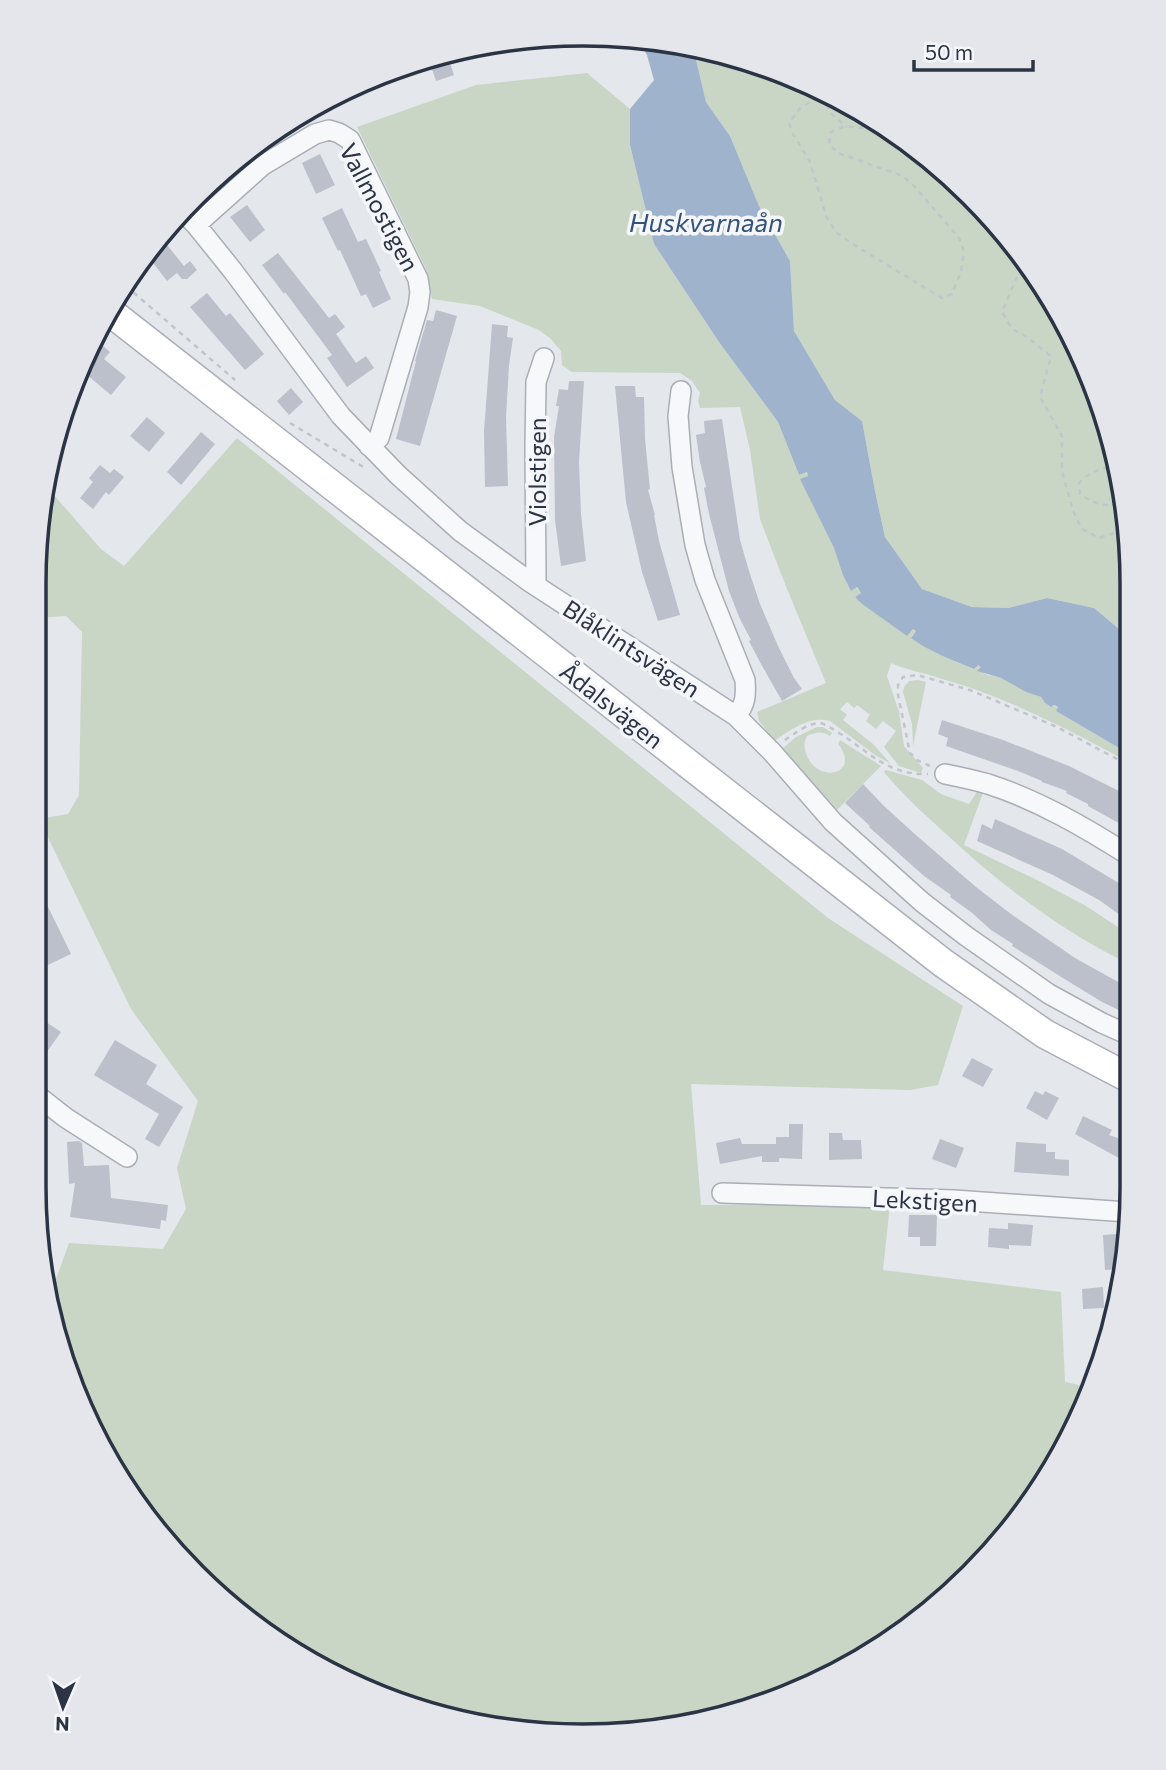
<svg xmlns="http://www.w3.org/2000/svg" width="1166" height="1770" font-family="Commissioner,sans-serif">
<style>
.green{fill:#c9d6c5}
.water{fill:#9fb4cc}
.building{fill:#bbc0ca}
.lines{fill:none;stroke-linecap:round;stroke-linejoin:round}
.street-casing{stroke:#a9aeb7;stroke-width:22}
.secondary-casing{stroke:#a9aeb7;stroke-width:31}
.path{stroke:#c2c5cb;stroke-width:2.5;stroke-dasharray:5 5;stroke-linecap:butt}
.street{stroke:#f7f8fa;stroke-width:19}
.secondary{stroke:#fff;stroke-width:28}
.labels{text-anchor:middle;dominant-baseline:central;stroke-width:7;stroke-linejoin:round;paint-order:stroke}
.street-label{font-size:24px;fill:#2b3445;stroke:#f4f6f9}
.water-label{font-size:26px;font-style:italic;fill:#34527a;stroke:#f4f6f9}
.rim{fill:none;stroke:#2b3445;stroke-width:3.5}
</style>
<rect width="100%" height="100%" fill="#e4e7ec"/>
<path class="green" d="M694,47l66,16 98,44 88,63 73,79 57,91 38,101 18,106 -1,92 -37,-31 -47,-10 -39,10 -36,-1 -50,-18 -37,-52 -10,-46 -13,-70 -27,-21 -41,-69 -4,-70 -31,-55 -29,-70 -24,-34 -12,-51z
M587,73l43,36v36l24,99 65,98 59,80 21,53 7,-3 2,4 -7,3 33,69 17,43 5,-4 5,6 -6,4 7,7 45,31 6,-6 3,2 -5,6c18,15 41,23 62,32l5,-5 4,2 -4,5 10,4 13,3 25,14 15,5 4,6 6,4 2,-2 5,3 -2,3 75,44 -1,8c-51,-28 -101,-54 -156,-74 -17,-6 -35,-11 -52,-16 -11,-3 -20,-5 -31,-10l-4,13 12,36 5,34 19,22 -2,5 -22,-7 -15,-19 12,-16 -13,-10 -7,8 -10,-8 4,-6 -13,-10 -3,3 -7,-6 -7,7 7,6 -4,5 30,24 18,20 -16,-9 -45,-34c-21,-6 -39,9 -56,20l-15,-20 -2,-9 69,-29 -41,-99 -25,-65 -10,-69 -10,-43 -40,1 -2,-7 2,-8 -8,-12 -12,-8 -108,-1 -10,-7 -1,-14 -10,-12 -12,-9 -59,-24 -48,-7 -6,-30 -69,-142 119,-42z
M237,438l591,480 135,88 -25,79 -27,5 -220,-6 10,121h189l-7,65 178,22 4,90 24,5 -13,43 -80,120 -138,113 -133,55 -178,18 -174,-41 -125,-72 -122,-130 -64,-130 -11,-70 18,-50 94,6 23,-40 -9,-41 21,-67 -67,-92 -92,-190 29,-5 11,-19 3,-163 -16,-16 -29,2 1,-107 8,-25 55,63 23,17z
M918,680l8,2 -13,64 -1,-22 -9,-32 1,-5 5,-6z
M817,727h6l9,6 -2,3c-8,-5 -14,-4 -23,0 -4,8 -3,13 1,22 13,26 53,15 30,-14l2,-4 41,26 -44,44 -55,-61 14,-12z
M886,770l36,10 19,14 28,10 10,-15 5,1 -20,55 73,35 49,26 44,29 -1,29c-68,-33 -128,-79 -184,-131 -21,-19 -43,-39 -61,-61z"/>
<path class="water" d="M637,37l18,1 39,9v4l12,51 24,34 29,70 31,55 4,70 41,69 27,21 13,70 10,46 37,52 50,18 36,1 39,-10 47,10 37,31v116l-75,-44 2,-4 -4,-2 -3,2 -6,-4 -4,-6 -15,-5 -25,-14 -24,-7 4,-4 -3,-2 -4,4c-22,-9 -44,-17 -63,-31l5,-7 -3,-2 -6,7 -45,-32 -7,-7 6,-4 -4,-6 -6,4 -8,-16 -9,-27 -34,-69 8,-3 -1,-4 -8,3 -21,-53 -59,-80 -65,-98 -24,-99v-36l24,-29 -7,-25z"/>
<path class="building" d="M446,51l8,24 -18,6 -8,-24z
M320,154l15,31 -19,9 -14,-31z
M247,205l18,25 -15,12 -20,-25z
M342,208l16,34 8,-3 15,32 -2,1 12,27 -18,9 -7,-14 -5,2 -21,-46 -2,1 -16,-33z
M163,240l21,26 6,-5 7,9 -10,9h-5l-5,-6 -10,8 -20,-26 3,-5z
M278,253l51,65 6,-4 10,13 -9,7 20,29 10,-7 8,12 -27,19 -20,-29 5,-3 -47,-63 -1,2 -22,-29z
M207,293l19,23 4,-3 34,41 -19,16 -55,-63z
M436,310l21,6 -37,130 -24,-7 20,-78h-1l12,-41 6,1z
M492,324l16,2 -1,11 6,1 -4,27 -3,52 2,69 -23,1 -1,-56z
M97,341l13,11 -6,7 22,18 -15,18 -30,-25 4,-15z
M569,381h15l-5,81 2,52 5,47 -25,5 -6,-46 -1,-83 5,-31h-3l3,-17 9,1z
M615,386h20l1,11h8l1,42 5,50 -2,1 7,25h-1l5,26 21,74 -22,6 -16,-49 -16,-70z
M291,388l12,14 -14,13 -12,-14z
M147,417l18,16 -16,19 -19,-16z
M722,419l18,121 9,31 11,33 18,42 16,32 8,11 -20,12 -21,-37 -12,-23 2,-1 -12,-23 -10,-26 -20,-77 -5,-26 2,-1 -6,-25 -4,-27 9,-2 -1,-12z
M201,432l14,12 -34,41 -14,-13z
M100,465l10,8 4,-4 10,8 -15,18 -3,-3 -13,17 -13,-11 13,-16 -4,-4z
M942,720l61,20 66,26 56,28 5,3v20l-6,9 -36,-20v-2l-22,-11 1,-2 -25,-9v-1l-24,-10 -72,-25 2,-8 -10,-4z
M863,784l21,22 33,30 59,51 35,27 64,44 54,30v27l-27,-13 -31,-19 -59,-37 1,-2 -22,-14 -20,-18 -21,-15 1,-2 -27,-19 -55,-49 1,-1 -25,-23z
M995,819l67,30 65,39 -5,8 8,4v22l-31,-22 -46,-25 -76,-34 5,-17 10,5z
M35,880l36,74 -36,17z
M34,1014l27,18 -27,38z
M115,1040l42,25 -11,19 37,23 -24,40 -14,-8 14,-25 -65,-39z
M972,1058l21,11 -10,18 -21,-11z
M1035,1091l8,4 2,-4 14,7 -12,22 -21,-12z
M1083,1116l29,14 -3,5 20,7 -1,21 -53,-29z
M789,1124h14l-1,35 -23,-1v4h-17v-6l-42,8 -4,-21 24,-5 2,6h34v-7h13z
M829,1133h13l1,7h18l1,19 -33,1z
M940,1139l24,9 -8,20 -24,-9z
M79,1141l3,2 2,23 25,-1 2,33 57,7 -2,16 -5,-1 -1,9 -90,-12 5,-34 -6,1 -2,-42z
M1016,1142l30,2v8h9v7l14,1v16l-55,-4z
M909,1215h28l-1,31h-16v-9h-12z
M1008,1223l25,2 -2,21 -22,-1v4l-21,-2 1,-19 19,1z
M1118,1234l1,9 3,-1 2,27 -19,1 -2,-35z
M1103,1287l1,21 -21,1 -1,-20z"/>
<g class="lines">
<g class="street-casing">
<path id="street" d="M181,210l15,15 37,46 108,145 57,59 62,56 70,51 206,134 36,36 61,70 89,80 44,34 83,58 53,29 27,12
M196,225l67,-60 52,-31 14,-4 10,3 11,7 68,139 2,13 -2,15 -39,131 -10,8
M681,391l-3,25 4,51 13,78 10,35 40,100c1,15 1,24 -9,36
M41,501l3,-2
M530,582l6,-2 -1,-133 1,-65 8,-24
M945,774c15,3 29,6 43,10 50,16 98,44 142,72
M34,1093l32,25 61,39
M722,1193l232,7 174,12"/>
</g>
<g class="secondary-casing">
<path id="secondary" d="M109,311l834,652 102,71 84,44"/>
</g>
<path class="path" d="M827,93l-26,14 -12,16 4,11 17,28 16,54 10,16 15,11 91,55 10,-4 9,-22 3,-20 -5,-14 -44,-51 -12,-11 -65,-23 -9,-9 1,-11c16,-13 42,-2 61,1l3,-1
M827,94c-3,17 8,23 20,33
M1025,258l-23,54 10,17 15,8 24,19 -11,41 22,39v35l11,40 9,18 17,9 19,-6 10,-6
M126,286l109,94
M1094,387c-5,10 3,20 10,28
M290,423l75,45
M1118,466c-15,2 -29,5 -39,17l1,11c14,10 27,13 45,11
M785,740c9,-6 23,-17 35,-17 6,1 14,7 19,10 32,20 48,42 89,41
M930,766l-13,-6 -7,-7 -12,-58v-10l5,-8 14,-2 53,15 87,37 73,39"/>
<use href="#street" class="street"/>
<use href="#secondary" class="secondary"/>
</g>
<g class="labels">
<g class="street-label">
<text transform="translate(380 207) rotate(62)">Vallmostigen</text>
<text transform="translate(536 472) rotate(-90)">Violstigen</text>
<text transform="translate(632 648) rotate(33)">Blåklintsvägen</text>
<text transform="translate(612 705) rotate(38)">Ådalsvägen</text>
<text transform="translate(925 1200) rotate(3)">Lekstigen</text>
</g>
<g class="water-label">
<text x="706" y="221">Huskvarnaån</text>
</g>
</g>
<path d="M0 0H1166V1770H0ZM583 46H583A537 537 0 0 1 1120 583V1187A537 537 0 0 1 583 1724H583A537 537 0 0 1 46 1187V583A537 537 0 0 1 583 46Z" fill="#e4e6eb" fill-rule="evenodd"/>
<path class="rim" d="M583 46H583A537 537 0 0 1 1120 583V1187A537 537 0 0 1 583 1724H583A537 537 0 0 1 46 1187V583A537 537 0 0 1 583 46Z"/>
<g transform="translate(63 1707) rotate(182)" stroke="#f4f6f9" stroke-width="5" paint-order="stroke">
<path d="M0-5L12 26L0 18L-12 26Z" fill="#2b3445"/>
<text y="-10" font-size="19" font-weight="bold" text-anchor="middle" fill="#2b3445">N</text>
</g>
<path d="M914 60v10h119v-10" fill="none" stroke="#2b3445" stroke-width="3.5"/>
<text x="925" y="60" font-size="21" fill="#2b3445" stroke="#f4f6f9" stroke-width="5" paint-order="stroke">50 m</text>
</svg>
